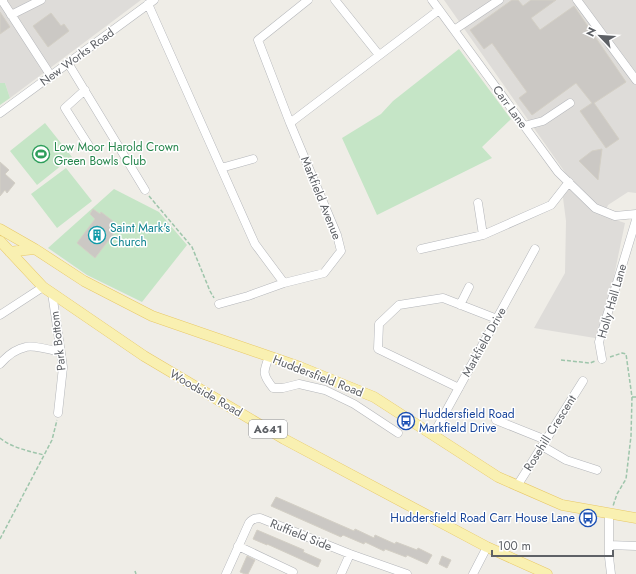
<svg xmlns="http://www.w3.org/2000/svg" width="636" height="574" font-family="Jost,sans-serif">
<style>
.industrial{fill:#dedcd9}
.green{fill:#c5e5c6}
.building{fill:#cbc8c4;stroke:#d3cfc5}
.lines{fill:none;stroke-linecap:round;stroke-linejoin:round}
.minor-casing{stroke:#b4b6ba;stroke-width:9}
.major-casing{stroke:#e8c867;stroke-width:11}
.path{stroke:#9ec5ab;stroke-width:1.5;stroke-dasharray:4 2;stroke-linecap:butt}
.minor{stroke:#fff;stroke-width:8}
.major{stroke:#f9f0b1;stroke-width:10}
.labels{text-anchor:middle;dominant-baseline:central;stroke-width:3;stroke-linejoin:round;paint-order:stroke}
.shield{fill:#fff;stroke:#8e9094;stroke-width:1}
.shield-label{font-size:11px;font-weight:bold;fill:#5e6166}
.street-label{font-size:12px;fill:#5e6166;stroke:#fff}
.leisure-label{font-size:12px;fill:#27864d;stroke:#fff;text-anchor:start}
.culture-label{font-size:12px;fill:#0d838f;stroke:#fff;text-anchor:start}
.transit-label{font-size:12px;fill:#164399;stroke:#fff;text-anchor:start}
</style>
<rect width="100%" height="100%" fill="#efede7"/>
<path class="industrial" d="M0,0h141l-131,98 -5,-15h-5z
M444,0h192v193l-8,-1 -20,13 -4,11 21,7 -24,116 -67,-11 31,-55 1,-52 -4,-31 7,-12z"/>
<path class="green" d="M459,49l52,70 -29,28 10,11 -115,57 -35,-77 39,-24 12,-13z
M0,83h5l5,15 -10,7z
M45,123l27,34 -35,28 -27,-34z
M66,168l26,33 -35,27 -26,-34z
M114,189l45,23 28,33 -45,57 -55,-27 -39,-27z"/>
<path class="building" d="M512,0h6l5,6 8,-6h25l-25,18 9,12 34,-24 52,76 -32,21 25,36 -13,9 -26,-37 12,-8 -16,-20 -44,32 -13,-17 8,-6 -35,-49 -8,6 -14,-19z
M0,12l10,15 -10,7z
M51,13l10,13 3,-2 5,7 -21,16 -15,-21z
M602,149l-4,31 -19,-19 13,-10z
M0,162l9,8 -4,4 10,9 -8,10 -2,-3 -5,6z
M93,209l7,5 1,-2 13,10 -1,2 5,4 -23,30 -18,-15 18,-24 -5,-5z
M276,497l78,34 1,-2 19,9 1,-3 20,9 1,-2 21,8 1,-2 14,7 -5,9 -20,-9 -1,2 -21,-8 -1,2 -19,-9 -1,2 -21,-9 -2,2 -70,-31z
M257,530l47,20 -1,2 18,8 -3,7 -51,-23v1l-14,-6z
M247,556l8,4 -7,14h-3l-5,-2z
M442,556l9,4 -4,8 -8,-4z"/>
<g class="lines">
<g class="minor-casing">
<path id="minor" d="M3,0v2l48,74
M335,0l44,55
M432,0l126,172 37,36 20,8 21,-2
M577,0l59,80
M148,4l107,240 29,39 40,-10 17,-22 -4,-16 -47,-112 149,-113
M11,15l30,-15
M454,30l45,-30
M68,63l77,127
M85,90l-20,18 24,38
M0,113l154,-113
M290,123l-32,-83 50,-40
M524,126l19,-5 27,-18
M221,168l32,-9
M478,203l5,32
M421,249l62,-14 68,-30 18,-23
M52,293l11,74 -5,46
M219,304l29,-8 36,-13
M460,305l9,-18
M0,315l43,-28
M269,357c-6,15 -7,17 4,31h10l16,-4 26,6 29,14 44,29
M602,359l-3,-17 37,-122
M0,364c6,-7 16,-15 26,-17 7,-2 26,3 34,5
M459,388l-81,-39 1,-25 20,-19 44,-7 54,21
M496,420l50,20
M433,435l102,-186
M542,446l24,14 31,10
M517,486l66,-105
M609,513v44l2,17
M609,545l27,1
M238,546l55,26
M226,574l23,-51c3,-4 6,-5 11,-5l90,36 57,20
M341,574l9,-20
M473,574l14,-27"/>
</g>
<g class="major-casing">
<path id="major" d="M0,229l35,20
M0,241l43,46 101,69 140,83 203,108 60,27
M10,252l15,-2 10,-1 49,32 68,35 148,51 74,30 124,80 64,28 74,13"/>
</g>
<path class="path" d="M149,196l43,51 18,44 4,7
M610,357l12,-4 4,1 6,43 -1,39 -5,43 -9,15 -4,12
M561,360l29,3 5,-2
M632,397h4
M0,438c12,10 29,13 44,17
M0,539l52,-99 5,-20
M135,571l1,3"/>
<use href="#minor" class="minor"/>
<use href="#major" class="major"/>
</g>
<defs>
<g id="stadium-ring" transform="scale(0.9)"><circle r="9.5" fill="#fff" stroke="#2e9e5b" stroke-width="1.5"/><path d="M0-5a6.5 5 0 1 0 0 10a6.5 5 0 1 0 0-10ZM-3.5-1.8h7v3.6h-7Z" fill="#2e9e5b"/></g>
<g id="building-ring" transform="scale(0.9)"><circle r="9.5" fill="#fff" stroke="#0f9aa8" stroke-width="1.5"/><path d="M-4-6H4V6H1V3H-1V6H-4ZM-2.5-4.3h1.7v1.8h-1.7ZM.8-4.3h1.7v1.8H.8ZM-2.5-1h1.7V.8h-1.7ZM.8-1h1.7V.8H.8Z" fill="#0f9aa8"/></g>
<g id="bus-ring" transform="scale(0.9)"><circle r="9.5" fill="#fff" stroke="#1a4fb4" stroke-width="1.5"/><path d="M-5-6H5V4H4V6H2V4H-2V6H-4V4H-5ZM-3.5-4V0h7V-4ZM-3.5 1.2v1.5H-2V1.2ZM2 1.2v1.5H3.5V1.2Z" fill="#1a4fb4"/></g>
</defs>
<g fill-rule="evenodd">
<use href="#stadium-ring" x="41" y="154"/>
<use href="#building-ring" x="97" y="235"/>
<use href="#bus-ring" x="406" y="421"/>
<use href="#bus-ring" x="588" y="518"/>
</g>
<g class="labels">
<rect class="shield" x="249" y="420" width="38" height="18" rx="3"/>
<g class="shield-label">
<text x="268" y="429">A641</text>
</g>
<g class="street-label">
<text transform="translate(77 57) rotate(-36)">New Works Road</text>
<text transform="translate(510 107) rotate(54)">Carr Lane</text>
<text transform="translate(321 198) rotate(68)">Markfield Avenue</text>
<text transform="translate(612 301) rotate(-74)">Holly Hall Lane</text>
<text transform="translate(58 341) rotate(-97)">Park Bottom</text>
<text transform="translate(484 342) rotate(-61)">Markfield Drive</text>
<text transform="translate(318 376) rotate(21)">Huddersfield Road</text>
<text transform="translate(206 393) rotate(30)">Woodside Road</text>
<text transform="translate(550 433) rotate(-58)">Rosehill Crescent</text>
<text transform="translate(301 535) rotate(22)">Ruffield Side</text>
</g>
<g class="leisure-label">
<text x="54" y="147">Low Moor Harold Crown<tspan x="54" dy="14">Green Bowls Club</tspan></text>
</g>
<g class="culture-label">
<text x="110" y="228">Saint Mark's<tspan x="110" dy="14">Church</tspan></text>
</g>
<g class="transit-label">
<text x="419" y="414">Huddersfield Road<tspan x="419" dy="14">Markfield Drive</tspan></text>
<text x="575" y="518" text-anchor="end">Huddersfield Road Carr House Lane</text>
</g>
</g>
<g transform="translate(600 36) rotate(295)" stroke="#ffffff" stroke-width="3" paint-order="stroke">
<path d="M0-3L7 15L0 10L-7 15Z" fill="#5e6166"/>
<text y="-6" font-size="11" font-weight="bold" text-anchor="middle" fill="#5e6166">N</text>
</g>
<path d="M492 550v6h121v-6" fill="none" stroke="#5e6166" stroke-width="2"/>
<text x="498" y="550" font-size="12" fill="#5e6166" stroke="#ffffff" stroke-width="3" paint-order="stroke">100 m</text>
</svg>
